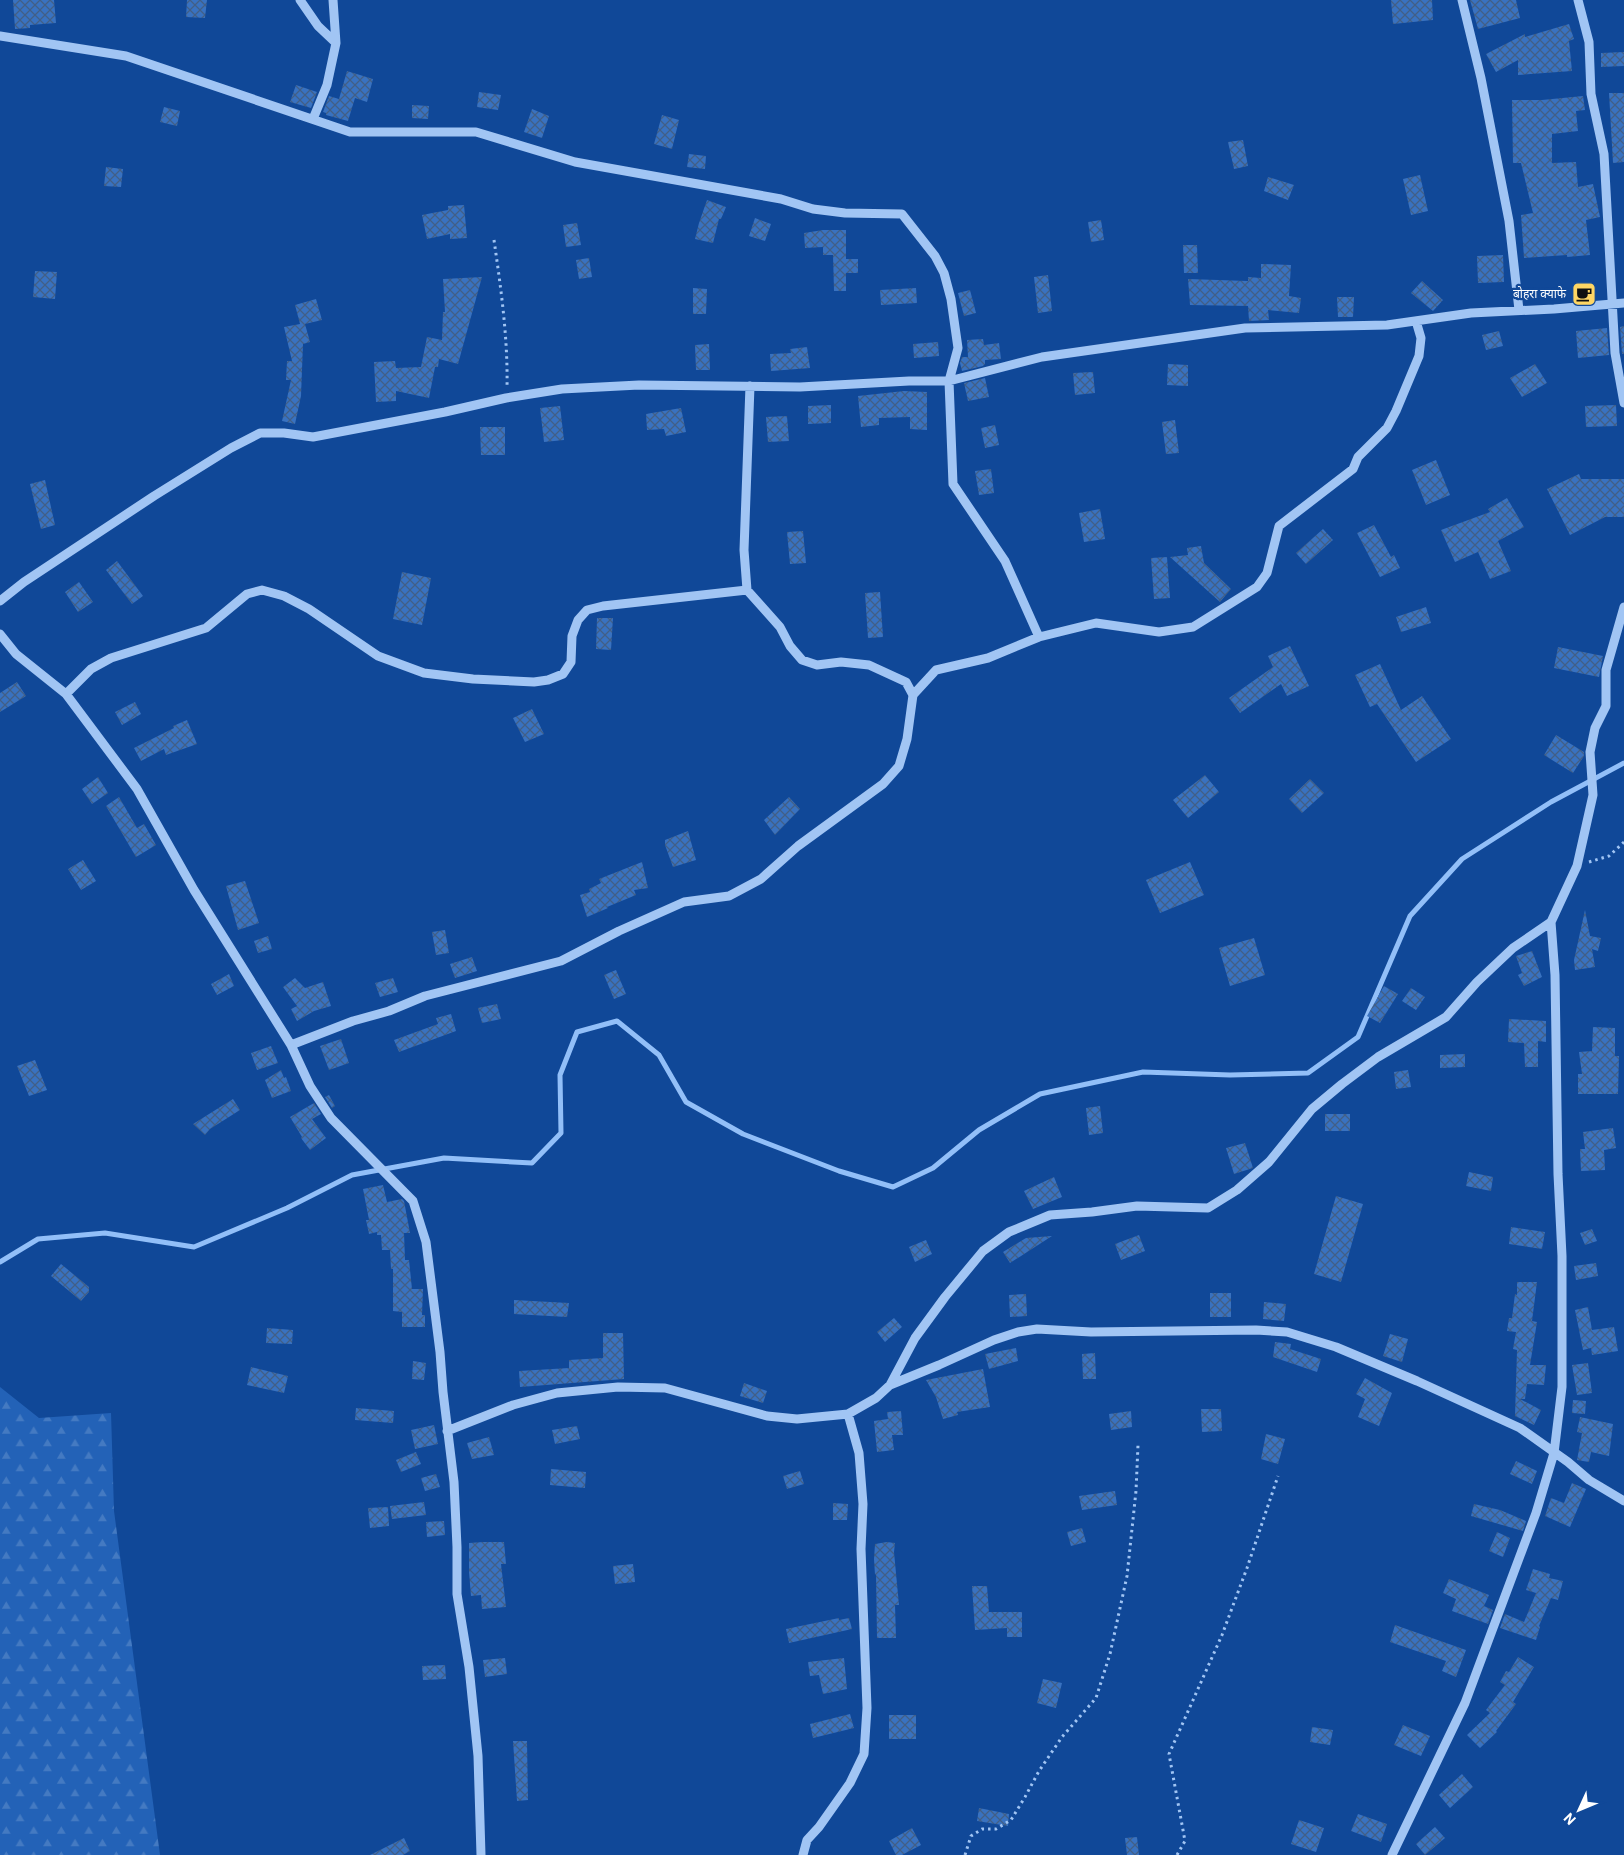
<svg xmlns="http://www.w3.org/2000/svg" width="1624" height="1855" font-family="Roboto,'Noto Sans Devanagari',sans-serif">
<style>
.forest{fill:url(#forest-firs)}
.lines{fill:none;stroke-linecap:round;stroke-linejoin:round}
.stream{stroke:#92bff8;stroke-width:5}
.building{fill:url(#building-cross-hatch)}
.path{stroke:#a1c5f4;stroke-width:3;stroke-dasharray:2.5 4;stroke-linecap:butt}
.minor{stroke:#a1c5f4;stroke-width:9}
.labels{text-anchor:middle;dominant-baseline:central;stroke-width:4.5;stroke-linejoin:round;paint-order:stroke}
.poi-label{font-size:12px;fill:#fff;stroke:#104898;text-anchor:end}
</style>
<defs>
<pattern id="forest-firs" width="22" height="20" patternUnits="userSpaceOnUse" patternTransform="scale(1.25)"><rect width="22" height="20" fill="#2362b7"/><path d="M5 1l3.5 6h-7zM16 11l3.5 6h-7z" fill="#447ac2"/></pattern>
<pattern id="building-cross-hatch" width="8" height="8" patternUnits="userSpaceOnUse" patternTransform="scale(1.25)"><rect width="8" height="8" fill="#3972c0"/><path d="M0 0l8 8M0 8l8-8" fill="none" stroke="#425f86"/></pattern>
</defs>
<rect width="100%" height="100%" fill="#104898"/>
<path class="forest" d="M0,1387l39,31 72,-5 3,98 46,344h-160z"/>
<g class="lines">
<path class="stream" d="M0,1262l38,-23 67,-6 89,14 93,-39 65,-33 92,-17 88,5 29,-30 -1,-58 17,-43 40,-11 42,34 27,47 57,32 96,37 54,16 40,-19 46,-38 61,-36 103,-22 87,3 78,-2 50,-36 52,-121 52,-57 89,-57 73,-39"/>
</g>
<path class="building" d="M13,0h41l2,23 -26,2v3l-15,1z
M187,0h20l-2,18 -19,-1z
M1391,0h41l1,20 -40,4z
M1470,0h46l4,18 -42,11z
M1569,24l5,15 -5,2 3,30 -54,4v-15l-22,12 -10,-18 39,-20v3z
M1624,52v14l-23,1v-14z
M347,71l26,8 -6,23 -12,-4 -7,23 -22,-6v-2l-3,-1 6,-16 10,3z
M296,85l21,7 -6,16 -21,-6z
M479,92l22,3 -3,15 -21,-3z
M1609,93h15v69l-11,1z
M1583,96l2,14 -9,1 2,20 -26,3v29l24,-1 2,25 15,-3 7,33 -14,3 4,35 -23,2v-2l-43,3 -3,-43 12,-2 -12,-50h-8l-1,-63h30z
M412,105l17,1 -1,13 -16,-1z
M164,107l16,4 -3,15 -17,-4z
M532,109l17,7 -7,22 -18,-6z
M662,115l17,5 -7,29 -18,-5z
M1243,140l5,26 -14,3 -6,-27z
M689,154l17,2 -1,13 -18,-2z
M106,167l17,2 -2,18 -17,-1z
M1420,175l8,36 -17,4 -8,-36z
M1268,177l26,8 -6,15 -24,-9z
M707,200l19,7 -5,12h-2l-6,24 -18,-4 4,-16z
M464,205l3,33 -17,1v-5l-23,5 -5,-24 26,-5v-4z
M755,218l16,6 -6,17 -16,-5z
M1101,220l3,20 -13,2 -3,-20z
M577,223l4,22 -15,2 -3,-22z
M823,230h23v29h12v14h-12v18h-12l-1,-36h-10v-8l-18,1 -1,-15z
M1183,245h14l1,28h-14z
M1503,255l1,27 -26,1 -1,-27z
M589,258l3,19 -13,2 -3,-19z
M1261,264l30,1 -2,31 12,2 -2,15 -31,-3 1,10 -20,1 -1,-15 -58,-1 -2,-26 60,2v-4l13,1z
M35,271l22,1 -2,27 -22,-2z
M1048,275l4,36 -14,2 -4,-36z
M482,277l-24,87 -19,-5 -1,8h-3l-6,31 -33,-7v10l-20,1 -2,-40 21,-1 1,7 25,-1 6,-30 15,3 1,-28h2l-2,-33z
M1422,281l21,19 -10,11 -22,-18z
M693,288l14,1 -1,25h-13z
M916,288l1,15 -36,2 -1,-15z
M970,290l6,23 -12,3 -6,-23z
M1337,297h17l-1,20h-15z
M316,299l6,21 -17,4 5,18 -7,2 -2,52 -6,28 -13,-3 9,-41h-5l1,-19h5l-8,-34 16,-3 -5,-19z
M1624,326v28h-2l-2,-27z
M1607,328l2,27 -31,3 -2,-27z
M1499,331l4,15 -17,4 -4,-15z
M983,339l1,6 15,-2 2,16 -16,1v4l-2,2 -21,5 -2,-8 2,-6h6l-1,-17z
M938,342l1,14 -25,2 -1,-14z
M709,344l1,26h-14l-1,-25z
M807,347l3,21 -39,3 -1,-17 21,-1 -1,-4z
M1168,364l20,1v21l-21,-1z
M1535,364l12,19 -25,14 -12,-19z
M1093,372l2,21 -20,2 -2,-22z
M985,378l4,19 -21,4 -4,-18z
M904,391l23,1v38l-17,-1v-12l-31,1v7l-18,2 -3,-31z
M831,405v18l-23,1v-18z
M1616,405l1,21 -31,1 -1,-21z
M560,406l4,34 -20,2 -4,-34z
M681,408l5,24 -20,4 -2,-7 -17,1 -1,-16z
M787,416l2,25 -21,1 -2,-25z
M1175,420l4,33 -13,1 -4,-32z
M995,425l4,20 -14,3 -4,-20z
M480,427h25v28h-24z
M1436,460l14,35 -24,10 -14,-35z
M991,469l3,24 -15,2 -4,-24z
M1579,474l2,5h43v38h-19l-35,18 -23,-46z
M45,480l10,45 -14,4 -11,-45z
M1507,498l17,29 -26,14 13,30 -21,8 -12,-27 -23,10 -14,-32 49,-18 -2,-3z
M1100,509l5,30 -21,3 -5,-29z
M1374,525l17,32 3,-2 6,13 -20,9 -23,-44z
M1323,529l10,11 -27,24 -10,-11z
M803,531l3,32 -16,1 -3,-32z
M1201,546l3,17 27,26 -11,13 -50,-45 18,-2 -1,-7z
M1167,557l3,41 -16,1 -3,-41z
M117,561l26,35 -11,8 -26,-34z
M402,572l29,6 -9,47 -29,-6z
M79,582l14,20 -15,10 -13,-20z
M880,592l3,45 -15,1 -3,-45z
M1426,607l5,16 -30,9 -5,-15z
M597,618h16l-2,32 -15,-1z
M1290,646l19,40 -22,10 -6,-12 -41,29 -11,-15 44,-31 -5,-11z
M1558,647l45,9 -4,21 -45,-9z
M1380,664l21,46 21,-14 29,43 -35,23 -39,-58 -7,3 -15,-32z
M17,682l9,14 -26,16v-19z
M135,702l6,12 -19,11 -7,-13z
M532,709l12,25 -19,8 -12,-24z
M187,720l10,24 -31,11 -2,-6 -23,12 -7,-13 40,-20 -1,-2z
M1556,735l28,17v4l-11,17 -29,-18z
M1205,775l14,17 -31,26 -15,-18z
M98,777l10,16 -16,11 -10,-15z
M1310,779l14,14 -22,20 -13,-14z
M119,797l18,31 7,-4 12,21 -20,12 -30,-51z
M789,797l11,12 -25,26 -11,-15z
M688,831l8,29 -23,7 -8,-22v-5z
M83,860l13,21 -15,9 -13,-21z
M642,862l6,26 -14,2 2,5 -29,12 1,1 -21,9 -7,-22 10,-3 -1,-3 12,-6 -2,-4z
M1190,862l14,33 -44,18 -14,-33z
M245,881l14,42 -21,7 -12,-44z
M1585,910l5,26 11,2 -3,13 -6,-2 3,18 -20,3 -1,-10z
M445,930l4,23 -13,2 -4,-23z
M268,936l4,13 -14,4 -4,-12z
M1254,938l11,37 -35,11 -11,-38z
M1532,951l10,26 -18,9 -6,-11 4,-2 -6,-17z
M472,957l5,14 -22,7 -5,-14z
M616,970l10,24 -12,5 -10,-24z
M229,974l5,12 -17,9 -6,-11z
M295,978l10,10 18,-6 8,24 -17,5 -17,10 -6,-12 6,-3 -14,-19z
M393,978l5,14 -18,5 -5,-14z
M1384,986l14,8 -18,29 -13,-7z
M1411,988l14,9 -9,13 -14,-9z
M497,1004l4,15 -19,4 -4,-15z
M451,1014l5,17 -57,21 -5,-12 44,-16 -2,-6z
M1509,1019l37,2v21l-8,-1v26h-13l-1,-24 -16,-1z
M1593,1027l22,1v28h4l-1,38h-40v-20h4l-3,-22 13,-1z
M341,1039l8,24 -20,7 -9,-24z
M271,1046l7,17 -21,7 -6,-17z
M1465,1054v13l-25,1v-13z
M35,1060l12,30 -18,6 -12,-30z
M281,1070l3,8 2,-1 5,14 -19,7 -7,-18z
M1408,1070l3,17 -15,2 -2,-17z
M329,1095l6,11 -3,2 -7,-11z
M233,1099l7,11 -30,19 -5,6 -12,-11z
M314,1103l7,11 -9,5 14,19 -16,12 -9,-12 1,-1 -12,-20z
M1100,1106l3,27 -14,2 -3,-27z
M1325,1114h25v17h-25z
M1613,1128l3,20 -12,2 1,20 -24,1 -1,-22h5l-2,-17z
M1245,1143l8,25 -19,6 -8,-26z
M1469,1172l24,5 -2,14 -25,-5z
M1054,1177l8,20 -29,12 -9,-18z
M383,1185l4,17 15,-3 2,2 6,32h-6l1,27h4l3,29h11l-1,26h3v12h-23v-15l-9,-1v-42h-2l-1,-19h-8l-1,-15h-4v-3l-8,2 -3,-14h3l-6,-31z
M1336,1196l27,8 -22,78 -27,-8z
M1511,1227l34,5 -3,17 -33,-5z
M1592,1229l5,12 -12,4 -5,-12z
M1139,1235l6,16 -24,9 -6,-16z
M1052,1236l-42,27 -7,-11 23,-14z
M926,1240l6,14 -17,8 -6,-15z
M1596,1263l2,13 -22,4 -2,-14z
M61,1264l28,23v5l-8,9 -30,-25z
M1517,1282h20l-5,39 5,1 -7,43h16l-2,20 -17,-1 -2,15h-5l21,11 -7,15 -19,-9 2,-66 -4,-1 3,-17 -9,-1 2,-13h3l3,-24 2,1z
M1210,1293h21v24h-21z
M1026,1294l1,22 -17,1 -1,-22z
M514,1300l55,3 -2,14 -53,-3z
M1264,1302l22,2 -2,17 -21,-2z
M1588,1307l4,23 22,-3 4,24 -26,4 -1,-7 -8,2 -8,-40z
M894,1318l8,9 -17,15 -8,-10z
M267,1328l26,2 -1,14 -26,-1z
M603,1333h20l1,46 -104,8 -1,-16 50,-3v-8l34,-2z
M1390,1334l18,5 -6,23 -19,-6z
M1275,1342l16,2 -1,5 31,10 -4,13 -44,-15z
M1016,1348l2,13 -29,8 -4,-15z
M1095,1353l1,26h-13l-1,-25z
M413,1361l13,2 -2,17 -12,-1z
M1588,1363l4,30 -15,2 -5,-30z
M251,1367l37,9 -4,17 -37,-8z
M983,1369l7,38 -33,5 1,3 -15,4 -7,-22 -10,-17z
M1365,1378l27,15 -13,33 -21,-9 7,-18 -9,-5z
M744,1383l23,8 -4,12 -23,-7z
M1573,1400l13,1 -1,13 -13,-1z
M356,1408l38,3 -1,12 -38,-3z
M1201,1409h20l1,22 -20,1z
M901,1411l2,24h-11l2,15 -17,2 -3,-31 14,-2 -1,-7z
M1131,1411l1,16 -21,3 -2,-16z
M1580,1417l33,7 -4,32 -18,-4 -2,10 -12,-2 5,-27 -5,-1z
M434,1425l4,19 -23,5 -4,-19z
M577,1426l3,13 -25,5 -3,-14z
M1266,1434l19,5 -7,25 -17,-5z
M489,1437l5,18 -22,4 -5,-16z
M416,1452l5,12 -20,8 -5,-12z
M1516,1461l21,10 -5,13 -22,-10z
M551,1469l35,3 -1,16 -35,-3z
M800,1471l4,13 -17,5 -4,-13z
M436,1474l4,13 -15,4 -4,-13z
M1572,1483l14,6 -16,38 -25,-11 6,-18 13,5z
M1115,1491l2,14 -35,5 -3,-14z
M424,1502l2,13 -34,4 -2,-13z
M833,1503l15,1 -1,16h-14z
M1474,1504l26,6 26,11 -3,10 -52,-15z
M388,1507l1,19 -19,2 -2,-20z
M444,1521l1,14 -18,2 -1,-15z
M1082,1528l4,14 -15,4 -4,-14z
M1497,1532l13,6 -7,19 -14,-6z
M483,1542h21l2,22h-5l5,43 -24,2 -1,-14 -10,1 -2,-24v-29z
M887,1542l8,1 -1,9 5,53h-4l1,33h-19l-1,-64 -1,1 -1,-16 1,-15z
M633,1564l2,18 -20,2 -2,-18z
M1533,1569l17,5 -1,4 14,3 -5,19 -7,-2 -12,28 1,1 -4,13 -36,-12 5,-14 19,8 12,-29 -10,-3z
M1449,1579l40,16 -5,11 9,4 -5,14 -36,-13 4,-12 -13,-6z
M972,1586h15l2,26h33v25h-15v-9l-32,2z
M839,1618v2l10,-2 3,11 -63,14 -3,-14z
M1395,1625l71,25 -10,27 -14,-6 4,-10 -56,-19z
M1518,1657l16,10 -21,35 3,2 -20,27 1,1 -17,16 -13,-13 23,-22 -4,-3 19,-25 -5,-3 6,-11 3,1z
M505,1658l2,16 -22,3 -2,-17z
M844,1658l3,31 -24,5 -4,-19 -9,1 -2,-14z
M445,1665l1,14 -23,1 -1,-14z
M1043,1679l19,4 -6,25 -19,-5z
M850,1714l4,14 -41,10 -3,-14z
M889,1715h27v24h-27z
M1403,1725l27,11 -9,20 -27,-11z
M1312,1727l21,3 -3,15 -20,-3z
M513,1741h14l1,59 -11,1z
M1462,1774l11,13 -23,21 -11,-13z
M979,1808l30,6 -1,12 -31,-5z
M1358,1814l29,10 -6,18 -30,-11z
M1299,1820l25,8 -8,24 -25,-8z
M1435,1827l10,11 -20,17 -9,-11z
M912,1828l9,17 -19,10h-6l-7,-14z
M1137,1837l2,18h-12l-2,-17z
M404,1838l6,13 -7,4h-33z"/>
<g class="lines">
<path class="path" d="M494,240c7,49 14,98 13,148
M1589,862l20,-6 15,-14
M965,1855l6,-19 11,-7h14l15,-9 14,-23 14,-26 23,-34 34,-39 14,-44 17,-78 9,-85 2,-46
M1177,1855l8,-14 -16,-87 53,-119 25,-67 31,-92"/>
<path class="minor" d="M300,0l18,26 18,17
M1462,0l19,78 28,143 10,89
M1578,0l11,42 2,52 13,60 11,199 9,50
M0,36l126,20 224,76h126l99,30 206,37 32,10 32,4 57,1 33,42 9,17 7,26 7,49 -9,33 4,103 52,77 34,76
M313,119l14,-34 9,-42 -3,-43
M0,601l24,-19 130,-86 77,-48 29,-15h24l29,4 132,-25 61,-14 56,-9 77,-4 161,2 109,-6h40l93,-24 203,-29 142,-3 84,-12 83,-4 70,-6
M0,634l16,20 50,40 71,95 57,101 97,155 19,41 21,32 82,83 13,41 14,110 3,40 11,90 3,65v47l12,73 9,89 3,99
M66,694l25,-25 20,-11 95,-30 41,-34 15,-4 22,6 25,13 69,47 46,17 49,6 61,3 14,-2 15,-6 8,-12 1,-26 6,-16 9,-10 16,-4 144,-16
M913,695l23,-25 52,-12 51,-21 57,-14 63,9 34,-5 64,-40 10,-14 12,-47 74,-57 5,-12 29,-29 9,-17 23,-55 2,-18 -5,-17
M291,1045l62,-24 36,-10 36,-15 136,-35 58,-30 65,-29 45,-6 32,-17 37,-33 85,-62 16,-18 8,-27 6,-44 -7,-13 -37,-17 -28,-3 -24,3 -15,-5 -12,-14 -10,-19 -33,-37 -3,-40 6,-164
M890,1385l49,-20 55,-25 24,-8 19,-3 54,3 165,-2 31,2 49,15 81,34 103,47 48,34 21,18 35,21
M447,1431l66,-26 44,-12 61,-6 47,1 102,28 30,3 51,-5 28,-16 14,-13 25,-47 30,-41 38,-46 26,-19 41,-17 42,-3 45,-6 71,2 29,-18 32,-28 43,-53 30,-25 36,-27 68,-40 31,-35 36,-34 38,-26
M803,1855l4,-15 12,-13 31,-44 14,-29 3,-46 -6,-159 2,-45 -4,-51 -11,-39
M1392,1855l73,-152 71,-190 18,-60 8,-66v-131l-4,-82 -3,-199 -4,-53 26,-56 16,-71 -3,-43 5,-24 11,-22v-36l18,-63"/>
</g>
<defs>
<g id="cafe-square" transform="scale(1.25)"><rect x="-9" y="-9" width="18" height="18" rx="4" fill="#ffd664" stroke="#104898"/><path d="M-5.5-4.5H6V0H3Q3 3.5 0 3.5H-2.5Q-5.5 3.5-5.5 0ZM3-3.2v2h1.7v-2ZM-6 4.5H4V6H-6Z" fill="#111"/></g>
</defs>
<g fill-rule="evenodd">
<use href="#cafe-square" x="1584" y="294"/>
</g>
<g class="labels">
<g class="poi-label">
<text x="1566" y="294">बोहरा क्याफे</text>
</g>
</g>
<g transform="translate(1579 1810) rotate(226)" stroke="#104898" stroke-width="4" paint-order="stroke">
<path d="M0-4L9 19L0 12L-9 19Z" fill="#ffffff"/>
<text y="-8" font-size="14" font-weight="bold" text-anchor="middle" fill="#ffffff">N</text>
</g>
</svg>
